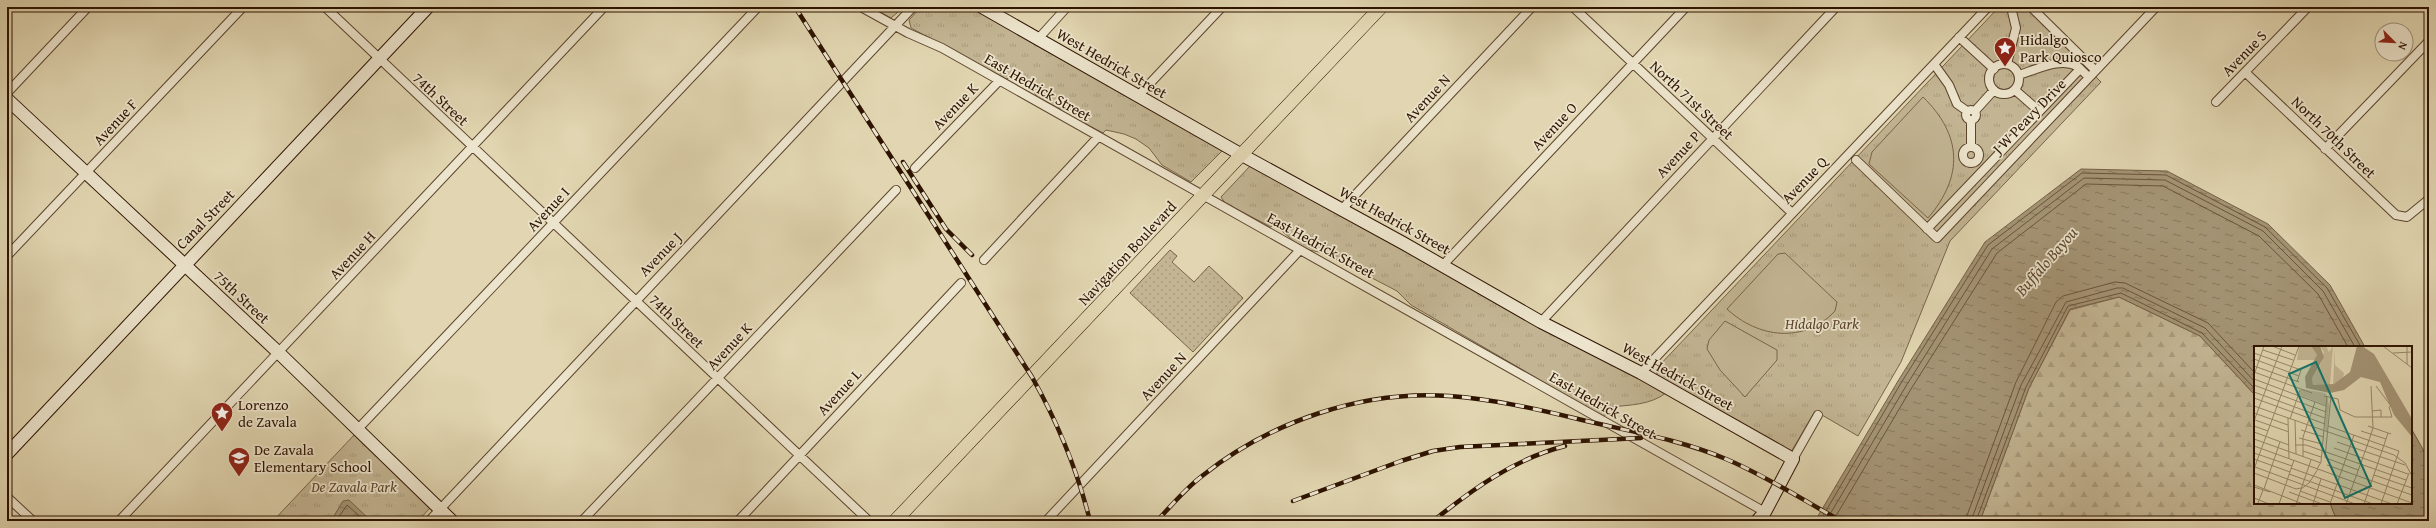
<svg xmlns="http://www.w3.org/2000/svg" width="2436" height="528" font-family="'Gentium Book Plus',serif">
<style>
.grass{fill:url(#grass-dots);stroke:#78644a}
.forest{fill:url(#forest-firs);stroke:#78644a}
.park{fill:url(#park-tufts);stroke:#78644a}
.garden{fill:#c3b593;stroke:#78644a}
.water{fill:url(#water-ripples);stroke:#756046}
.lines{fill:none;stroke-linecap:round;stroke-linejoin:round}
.shore{stroke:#69543a;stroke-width:1}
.street-casing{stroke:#5b442c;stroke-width:10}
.secondary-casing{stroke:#2e1300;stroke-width:14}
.primary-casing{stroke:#2e1300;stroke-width:14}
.street{stroke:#ece4cc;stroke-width:8}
.secondary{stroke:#ece4cc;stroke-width:12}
.primary{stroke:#e1d6b1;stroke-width:13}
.rail-casing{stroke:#2e1300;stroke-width:4.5}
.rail{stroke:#ece4cc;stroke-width:3;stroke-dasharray:9;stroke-linecap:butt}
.labels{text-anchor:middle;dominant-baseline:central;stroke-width:3.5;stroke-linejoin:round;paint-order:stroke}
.poi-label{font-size:15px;fill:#2e1300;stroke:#ece4cc;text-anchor:start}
.street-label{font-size:15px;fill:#2e1300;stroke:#ece4cc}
.park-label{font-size:15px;font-style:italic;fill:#5b442c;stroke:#ece4cc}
.water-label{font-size:16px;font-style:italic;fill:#5d472f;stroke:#ece4cc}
.inset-road{fill:none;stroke:#99886a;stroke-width:1}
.view{fill:#0f766e;fill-opacity:0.15;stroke:#0f766e;stroke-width:2}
.inset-edge{fill:none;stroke:#2e1300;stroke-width:2}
</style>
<defs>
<pattern id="grass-dots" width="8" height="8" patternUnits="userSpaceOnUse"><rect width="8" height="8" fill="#c3b593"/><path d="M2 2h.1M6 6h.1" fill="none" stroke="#a89b7d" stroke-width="1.8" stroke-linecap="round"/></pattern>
<pattern id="forest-firs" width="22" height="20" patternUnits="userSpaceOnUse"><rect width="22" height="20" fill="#c3b593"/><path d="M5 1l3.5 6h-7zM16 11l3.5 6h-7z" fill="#a89b7d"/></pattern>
<pattern id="park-tufts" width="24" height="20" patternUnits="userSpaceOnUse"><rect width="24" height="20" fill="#c3b593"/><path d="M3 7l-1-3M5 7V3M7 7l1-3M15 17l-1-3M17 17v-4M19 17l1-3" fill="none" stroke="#a89b7d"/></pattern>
<pattern id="water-ripples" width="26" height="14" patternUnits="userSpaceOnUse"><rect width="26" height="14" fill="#a49475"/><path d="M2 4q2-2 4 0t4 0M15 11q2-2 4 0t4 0" fill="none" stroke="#86785e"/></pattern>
</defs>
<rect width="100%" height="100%" fill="#e1d6b1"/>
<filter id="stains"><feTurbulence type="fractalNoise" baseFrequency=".005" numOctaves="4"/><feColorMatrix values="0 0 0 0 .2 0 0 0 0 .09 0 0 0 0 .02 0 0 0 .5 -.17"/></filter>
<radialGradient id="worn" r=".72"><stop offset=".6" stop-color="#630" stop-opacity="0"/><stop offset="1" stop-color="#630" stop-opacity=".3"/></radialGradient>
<path class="grass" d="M1170,250l7,6 -5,6 22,20 15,-16 34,32 -50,54 -63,-59z"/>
<path class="forest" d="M2119,297l81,39 55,59v108h75l7,18h-357l49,-133 41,-78z"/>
<path class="park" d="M871,7h33l-13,11z
M921,7h53l247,139 1,5 -31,31 -29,-17 -13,-17 -13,-9 -12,-5 -18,-4 -3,3 -17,-9 -6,-8 1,-3 -4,-3 -17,-1 -23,-12 -7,-13 -14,-8 -10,3 -95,-51 -2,-8z
M1999,7h27l75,75 -151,159 -49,121 -43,74 -43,-25 -24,41 -133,-74 -2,-9z
M1251,165l415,228c-16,12 -36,12 -56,14l-6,10 -193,-112 -14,-14 -73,-38 -15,-3 -11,-5 -16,-14 -1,-5 -7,-3 -3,4 -46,-24 -4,-6z
M354,435l76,73 -12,13h-145z"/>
<path class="garden" d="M1923,97c39,38 41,79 5,121l-59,-54 3,-12z
M1785,253l52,49 -2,9c-31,33 -77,27 -108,-2l51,-55z
M1725,321l52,29v10l-32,37 -25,-27 -13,-21 2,-9z"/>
<path class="water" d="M2081,169l86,2 101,53 62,61 35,62h-110v48l-55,-59 -81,-39 -49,12 -41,79 -49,133h-165l83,-140 87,-139z
M2411,428l18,32v61h-92l-7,-18h81z
M349,500l22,21h-40l12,-20z"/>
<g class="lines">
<path class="shore" d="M336,521l11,-16 18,16
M1820,521l81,-138 87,-138 94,-72 84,2 99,52 62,61 34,59
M1826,521l80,-135 86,-137 92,-71 81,2 98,51 60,60 32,56
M1833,521l78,-132 86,-136 89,-69 77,2 96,50 59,58 30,53
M1965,521l51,-139 40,-80 7,-6 52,-14 10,1 83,40 47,50
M1971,521l50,-136 45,-83 51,-14h6l82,40 50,54
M1976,521l50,-134 42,-81 53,-13 81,40 53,56"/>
<g class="street-casing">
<path id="street" d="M325,7l544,514
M861,7l47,26 34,15 823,464
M1573,7l219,206
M2031,7l64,63
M1959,37l35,32
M1038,39l29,-32
M1934,64l15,21 8,19 10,7
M2007,64l9,-36 -5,-21
M1989 79a15 15 0 1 1 30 0a15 15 0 1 1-30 0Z
M2245,72l151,143 11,2 22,-18
M2019,75c16,-5 41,-18 58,-9 4,3 8,8 12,11
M2015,90l24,21
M7,93l81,-86
M1138,96l84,-89
M2216,102l92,-95
M1966 115a5 5 0 1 1 10 0a5 5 0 1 1-10 0Z
M1975,111l19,-21
M1971,146v-26
M1963 155a8 8 0 1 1 16 0a8 8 0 1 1-16 0Z
M2325,149l104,-108
M1856,160l81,78 219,-231
M915,168l84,-87
M1342,209l190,-202
M1927,229l153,-160
M7,256l236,-249
M984,260l114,-123
M1443,265l243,-258
M1541,322l295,-315
M1641,373l347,-366
M357,430l401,-423
M1793,459l25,-44
M7,497l26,24
M119,521l485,-514
M429,521l484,-514
M582,521l314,-331
M738,521l223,-238
M1046,521l254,-271"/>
</g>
<g class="secondary-casing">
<path id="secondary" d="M982,7l260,148 161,88 138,79 100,51 152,86 -28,53 -8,9
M7,99l272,254 173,168
M7,454l421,-447"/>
</g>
<g class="primary-casing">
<path id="primary" d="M895,521l486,-514"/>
</g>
<use href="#street" class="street"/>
<use href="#secondary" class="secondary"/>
<use href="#primary" class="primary"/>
<g class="rail-casing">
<path id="rail" d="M795,7l237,370c26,46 45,92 58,144
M903,162l43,67 26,26
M1293,501l108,-40 32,-10 27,-4 181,-9
M1157,521c14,-15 28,-32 45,-45 68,-54 159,-86 247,-80 44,3 87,13 129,23 49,12 101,20 148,40 40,17 77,41 115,62
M1433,521c40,-32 81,-62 132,-75"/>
</g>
<use href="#rail" class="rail"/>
</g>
<defs>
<g id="sight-pin" transform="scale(1.15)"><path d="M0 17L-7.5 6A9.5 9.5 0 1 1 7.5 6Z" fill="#8f2418" stroke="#ece4cc"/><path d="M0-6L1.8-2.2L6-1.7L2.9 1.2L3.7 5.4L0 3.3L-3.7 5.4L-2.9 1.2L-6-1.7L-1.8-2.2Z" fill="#fff"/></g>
<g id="school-pin" transform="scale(1.15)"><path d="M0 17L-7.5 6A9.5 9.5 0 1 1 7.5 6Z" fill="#8f2418" stroke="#ece4cc"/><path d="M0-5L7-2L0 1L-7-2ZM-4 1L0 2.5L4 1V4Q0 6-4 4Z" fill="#fff"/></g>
</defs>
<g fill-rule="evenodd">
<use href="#sight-pin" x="2005" y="48"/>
<use href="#sight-pin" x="222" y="413"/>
<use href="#school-pin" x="239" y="458"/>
</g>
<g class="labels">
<g class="poi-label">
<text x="2020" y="39">Hidalgo<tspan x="2020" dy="17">Park Quiosco</tspan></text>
<text x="238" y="404">Lorenzo<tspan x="238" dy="17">de Zavala</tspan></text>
<text x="254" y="449">De Zavala<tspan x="254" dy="17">Elementary School</tspan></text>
</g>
<g class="street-label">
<text transform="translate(2244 53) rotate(-46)">Avenue S</text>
<text transform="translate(1112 63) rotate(30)">West Hedrick Street</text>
<text transform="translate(1038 87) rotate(30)">East Hedrick Street</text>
<text transform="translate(1427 98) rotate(-47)">Avenue N</text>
<text transform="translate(441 99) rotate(43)">74th Street</text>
<text transform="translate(1692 100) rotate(43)">North 71st Street</text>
<text transform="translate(955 106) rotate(-46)">Avenue K</text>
<text transform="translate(2029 116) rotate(-46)">J W Peavy Drive</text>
<text transform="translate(115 122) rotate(-47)">Avenue F</text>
<text transform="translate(1554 126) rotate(-47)">Avenue O</text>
<text transform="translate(2334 137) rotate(44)">North 70th Street</text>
<text transform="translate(1678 154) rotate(-47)">Avenue P</text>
<text transform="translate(1804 180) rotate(-46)">Avenue Q</text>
<text transform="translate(548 209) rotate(-47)">Avenue I</text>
<text transform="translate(205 219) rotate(-46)">Canal Street</text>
<text transform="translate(1395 220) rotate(29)">West Hedrick Street</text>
<text transform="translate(1321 245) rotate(29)">East Hedrick Street</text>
<text transform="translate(1127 253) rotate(-47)">Navigation Boulevard</text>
<text transform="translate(660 254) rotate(-46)">Avenue J</text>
<text transform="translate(352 255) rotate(-47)">Avenue H</text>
<text transform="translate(242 297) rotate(43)">75th Street</text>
<text transform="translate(677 321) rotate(44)">74th Street</text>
<text transform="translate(729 346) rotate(-47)">Avenue K</text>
<text transform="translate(1163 376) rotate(-47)">Avenue N</text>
<text transform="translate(1678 376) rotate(29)">West Hedrick Street</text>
<text transform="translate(839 392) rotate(-47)">Avenue L</text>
<text transform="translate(1603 405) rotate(30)">East Hedrick Street</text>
</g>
<g class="park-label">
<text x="1822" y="323">Hidalgo Park</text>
<text x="354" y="486">De Zavala Park</text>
</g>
<g class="water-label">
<text transform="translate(2046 261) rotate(-49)">Buffalo Bayou</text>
</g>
</g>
<g transform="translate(2254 346)">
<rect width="158" height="158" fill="#e1d6b1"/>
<path d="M66,0h6l3,6 4,-6 -3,39h-17l-1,-7 9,-15 3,-11z" fill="#c3b593"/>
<path d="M45,0h12l6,9 -1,5h-19zM81,0v19l9,8 -1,5 -10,7zM47,43l24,4 2,3 2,10 -2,25 -2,-1 1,-25 -27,-10z" fill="#c3b593"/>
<path d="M57,0h9l4,11 -12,21 1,7 21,-1 16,-12 7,-26h5l12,8 38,65v18l-18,-22 -14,-33 -19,-5 -17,13 -14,3 -24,-5 -1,-11 12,-22z" fill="#a49475"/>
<path class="inset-road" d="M18,0l23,9M129,0l29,22M9,4l30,10M0,7l47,17 -4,12M139,7l19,-1M0,13l45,17M153,18v-18M0,20l45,16M0,26l58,21M0,29l10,-29M0,33l72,27M0,39l72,27M0,46l71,26M70,50l14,3 2,11 15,7h37l-3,-10 2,-1 -15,-20M0,52l71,26M0,60l140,49 11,8 7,13M118,65l9,-1v7M0,67l34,12M34,72l1,41M36,73l10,-29M1,74l34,12M41,74l1,34M0,75l28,-75M0,80l14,5M74,80l71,25 -18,53M114,80l23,8M47,84l23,7M107,85l25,8M0,86l35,13M45,92l23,6M0,93l67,24M83,96l68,23M41,99h11l100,35M0,100l158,57M113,100l6,-18 -2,-42M80,102l74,26M49,105l18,6M0,107l38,13M49,111v-20l12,-35M71,112l6,-62M72,112l32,12M0,113l36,13M73,119l85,30M1,121l100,37M37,122l101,36M0,123l45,-123M63,123l4,-7 6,-66M0,127l42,16 5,-1M35,128l84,30M120,129l38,13M0,139l49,19M0,141l16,5M10,143l16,-47M47,143l8,-6 9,-14M46,145l30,11M35,146l33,12M0,152l15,6M4,157l5,-13M25,158l15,-44M42,158l15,-44M59,158l8,-25M76,158l24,-69M92,158l21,-58M110,158l24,-71M143,158l12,-31"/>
<path class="view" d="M62,16l55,124 -26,12 -56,-124z"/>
<rect width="158" height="158" class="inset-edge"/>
</g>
<rect width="2436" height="528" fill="none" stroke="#e1d6b1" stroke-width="24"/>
<rect x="8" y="8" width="2420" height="512" fill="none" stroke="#2e1300" stroke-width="2"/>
<rect x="12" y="12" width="2412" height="504" fill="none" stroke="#2e1300"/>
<g transform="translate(2394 42) rotate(114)"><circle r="19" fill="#ece4cc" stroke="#a0907a"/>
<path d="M0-3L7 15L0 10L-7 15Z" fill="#8f2418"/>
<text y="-6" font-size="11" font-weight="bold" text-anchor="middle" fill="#2e1300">N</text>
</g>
<rect width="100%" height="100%" filter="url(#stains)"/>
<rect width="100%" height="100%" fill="url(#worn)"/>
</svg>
